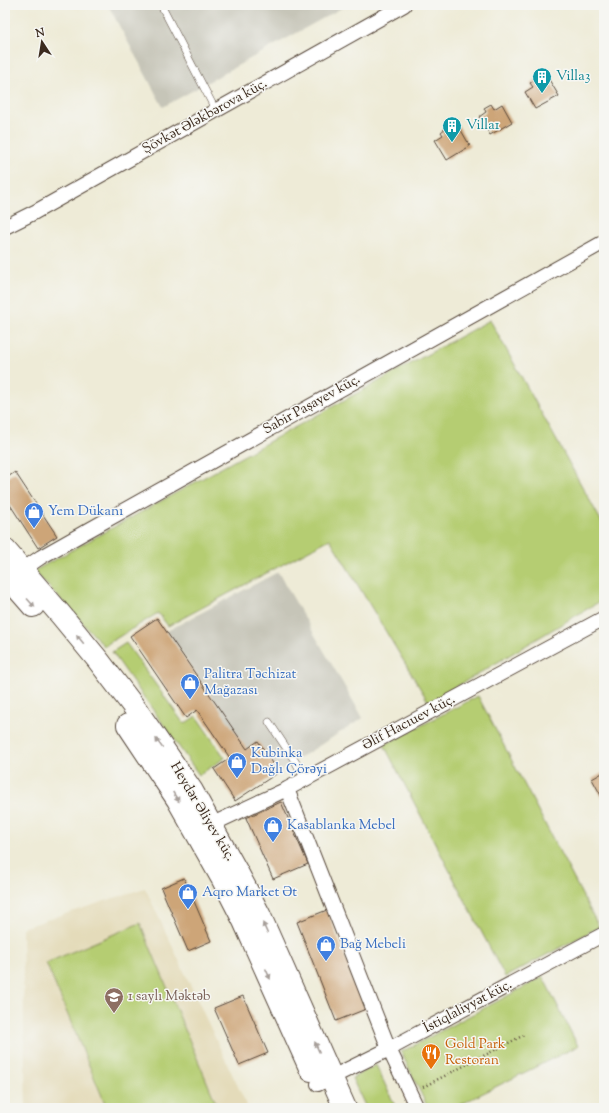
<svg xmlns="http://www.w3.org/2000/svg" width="609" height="1113" font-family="'Sorts Mill Goudy',serif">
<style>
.built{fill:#e4dbba}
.industrial{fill:#c6c5b8}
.green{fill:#b5cd72;stroke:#787c48}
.building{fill:#cda578}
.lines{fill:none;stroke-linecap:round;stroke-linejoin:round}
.lane-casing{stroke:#56473a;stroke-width:8}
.street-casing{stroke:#56473a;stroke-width:16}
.primary-casing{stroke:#56473a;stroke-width:24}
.path{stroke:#56473a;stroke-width:2.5;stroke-dasharray:1 3;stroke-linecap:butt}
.lane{stroke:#fff;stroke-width:7}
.street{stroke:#fff;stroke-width:14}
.primary{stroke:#fff;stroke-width:22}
.oneway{fill:#a79f9a}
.labels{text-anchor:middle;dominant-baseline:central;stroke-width:3;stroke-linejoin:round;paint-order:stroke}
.culture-label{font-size:14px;fill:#0d838f;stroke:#f6f6f2;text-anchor:start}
.street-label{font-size:14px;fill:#3b2a1e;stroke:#f6f6f2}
.shop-label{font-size:14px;fill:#366cbe;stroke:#f6f6f2;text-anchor:start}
.education-label{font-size:14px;fill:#785e54;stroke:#f6f6f2;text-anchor:start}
.food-label{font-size:14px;fill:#c56008;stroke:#f6f6f2;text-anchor:start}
</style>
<rect width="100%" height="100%" fill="#f6f6f2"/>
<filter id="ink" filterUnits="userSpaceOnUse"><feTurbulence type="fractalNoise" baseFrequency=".025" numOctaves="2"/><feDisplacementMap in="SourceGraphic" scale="8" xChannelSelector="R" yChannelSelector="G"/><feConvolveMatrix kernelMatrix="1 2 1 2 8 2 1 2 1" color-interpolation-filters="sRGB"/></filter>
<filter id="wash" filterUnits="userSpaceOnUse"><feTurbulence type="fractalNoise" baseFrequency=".012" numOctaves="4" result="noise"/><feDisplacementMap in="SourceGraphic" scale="16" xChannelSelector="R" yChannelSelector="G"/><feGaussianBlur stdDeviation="0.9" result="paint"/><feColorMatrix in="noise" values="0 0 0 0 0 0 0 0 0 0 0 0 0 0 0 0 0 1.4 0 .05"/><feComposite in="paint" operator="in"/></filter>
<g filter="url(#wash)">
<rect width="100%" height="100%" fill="#eeebd7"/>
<path class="built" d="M145,888l103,220h-222l-4,-180z"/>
<path class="industrial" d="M108,5h239l-184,102z
M278,572l85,146 -68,43 -16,11 -21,-30 -11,7 -80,-118z"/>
<path class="green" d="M490,320l114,206v73l-175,104 -99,-164 -162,87 -10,-13 -54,33 -70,-75z
M126,643l58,81 12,-8 29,42 -26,17 -87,-123z
M478,696l121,231 -94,50 -121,-232z
M140,923l78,185h-111l-61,-145z
M543,977l35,69 -125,62h-25l-27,-56z
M376,1065l20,43h-30l-14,-30z"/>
<g id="blocks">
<path class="building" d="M538,78l3,4 7,-4 11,18 -24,13 -10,-17 8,-5 -3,-4z
M491,104l3,5 8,-5 10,18 -22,13 -11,-18 7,-5 -2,-4z
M458,125l12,21 -23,14 -12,-20 8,-5 -2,-3 6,-5 2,4z
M15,472l42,64 -19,12 -33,-51v-18z
M157,618l90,131 11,-8 21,31 -44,29 -21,-32 16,-11 -33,-48 -11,8 -56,-82z
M604,772v29l-12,-22z
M281,802l27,62 -35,15 -27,-61z
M184,878l27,63 -23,10 -27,-63z
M327,910l39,99 -30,12 -39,-99z
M243,996l25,57 -29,12 -25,-57z"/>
</g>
</g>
<g filter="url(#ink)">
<use href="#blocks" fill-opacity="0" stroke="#56473a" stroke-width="1"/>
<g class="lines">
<g class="lane-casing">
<path id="lane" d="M161,5l55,106
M269,722l26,39 10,18"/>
</g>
<g class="street-casing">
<path id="street" d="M5,227l30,-15 369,-207
M22,570l19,-13 46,-26 517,-289
M287,789l102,260 28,59
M204,828l83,-39 317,-171
M318,1084l71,-35 215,-115"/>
</g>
<g class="primary-casing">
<path id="primary" d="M5,550l56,65 37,45 39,51 55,80 45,81 22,42 86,194
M5,574l28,32
M128,725l50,75 44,78 22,43 67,149"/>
</g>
<path class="path" d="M423,1087l103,-53"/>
<use href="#lane" class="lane"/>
<use href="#street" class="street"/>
<use href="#primary" class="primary"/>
</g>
<defs><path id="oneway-solid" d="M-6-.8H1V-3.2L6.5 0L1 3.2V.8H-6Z"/></defs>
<g class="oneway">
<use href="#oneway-solid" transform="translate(31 603) rotate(48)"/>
<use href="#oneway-solid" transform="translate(80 639) rotate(-129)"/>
<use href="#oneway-solid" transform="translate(159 743) rotate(-125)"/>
<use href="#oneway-solid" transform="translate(176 797) rotate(57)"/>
<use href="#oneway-solid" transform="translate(265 928) rotate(-114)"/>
<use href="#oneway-solid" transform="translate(268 974) rotate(66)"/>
<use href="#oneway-solid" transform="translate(317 1047) rotate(-114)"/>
</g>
</g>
<defs>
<g id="building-pin" transform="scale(1)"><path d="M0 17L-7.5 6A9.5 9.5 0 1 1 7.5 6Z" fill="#0f9aa8" stroke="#f6f6f2"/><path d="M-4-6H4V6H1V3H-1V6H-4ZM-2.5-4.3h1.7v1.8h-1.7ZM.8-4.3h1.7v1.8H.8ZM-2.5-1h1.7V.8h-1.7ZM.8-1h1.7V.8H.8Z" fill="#fff"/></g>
<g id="shop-pin" transform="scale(1)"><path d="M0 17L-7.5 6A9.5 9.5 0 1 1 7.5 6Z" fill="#3f7fe0" stroke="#f6f6f2"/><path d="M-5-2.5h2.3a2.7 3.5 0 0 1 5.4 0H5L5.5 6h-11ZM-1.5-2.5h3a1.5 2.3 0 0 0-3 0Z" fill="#fff"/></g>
<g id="school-pin" transform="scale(1)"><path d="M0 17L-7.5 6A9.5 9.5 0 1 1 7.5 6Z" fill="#8d6e63" stroke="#f6f6f2"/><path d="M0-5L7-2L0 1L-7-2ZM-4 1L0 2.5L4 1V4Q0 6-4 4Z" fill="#fff"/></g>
<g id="restaurant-pin" transform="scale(1)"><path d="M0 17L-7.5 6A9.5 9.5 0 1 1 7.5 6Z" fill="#e8710a" stroke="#f6f6f2"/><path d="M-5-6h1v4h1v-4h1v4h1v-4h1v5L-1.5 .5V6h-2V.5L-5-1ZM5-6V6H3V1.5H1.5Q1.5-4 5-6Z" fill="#fff"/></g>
</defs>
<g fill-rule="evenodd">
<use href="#building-pin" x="542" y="77"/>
<use href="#building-pin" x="452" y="126"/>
<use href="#shop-pin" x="34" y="512"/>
<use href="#shop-pin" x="190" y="683"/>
<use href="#shop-pin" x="237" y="762"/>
<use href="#shop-pin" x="273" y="826"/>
<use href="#shop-pin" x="188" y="893"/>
<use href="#shop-pin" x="326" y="945"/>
<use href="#school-pin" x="114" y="997"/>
<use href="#restaurant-pin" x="431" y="1053"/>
</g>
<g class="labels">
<g class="culture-label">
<text x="556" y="77">Villa3</text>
<text x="466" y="126">Villa1</text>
</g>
<g class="street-label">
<text transform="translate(205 117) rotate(-29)">Şövkət Ələkbərova küç.</text>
<text transform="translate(312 405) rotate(-29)">Sabir Paşayev küç.</text>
<text transform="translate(409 723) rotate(-28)">Əlif Hacıuev küç.</text>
<text transform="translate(202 812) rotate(59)">Heydər Əliyev küç.</text>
<text transform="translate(468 1007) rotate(-28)">İstiqlaliyyət küç.</text>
</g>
<g class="shop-label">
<text x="48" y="512">Yem Dükanı</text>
<text x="204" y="675">Palitra Təchizat<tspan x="204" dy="16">Mağazası</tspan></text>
<text x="251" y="754">Kubinka<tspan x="251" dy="16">Dağlı Çörəyi</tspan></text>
<text x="287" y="826">Kasablanka Mebel</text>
<text x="202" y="893">Aqro Market Ət</text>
<text x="340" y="945">Bağ Mebeli</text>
</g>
<g class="education-label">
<text x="128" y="997">1 saylı Məktəb</text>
</g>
<g class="food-label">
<text x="445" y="1045">Gold Park<tspan x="445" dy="16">Restoran</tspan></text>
</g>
</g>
<rect width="609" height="1113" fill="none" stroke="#f6f6f2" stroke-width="20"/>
<g transform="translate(42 42) rotate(348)" stroke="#f6f6f2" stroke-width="3" paint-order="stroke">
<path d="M0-3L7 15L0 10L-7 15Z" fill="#3b2a1e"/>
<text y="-6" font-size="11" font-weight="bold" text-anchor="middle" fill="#3b2a1e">N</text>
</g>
</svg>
